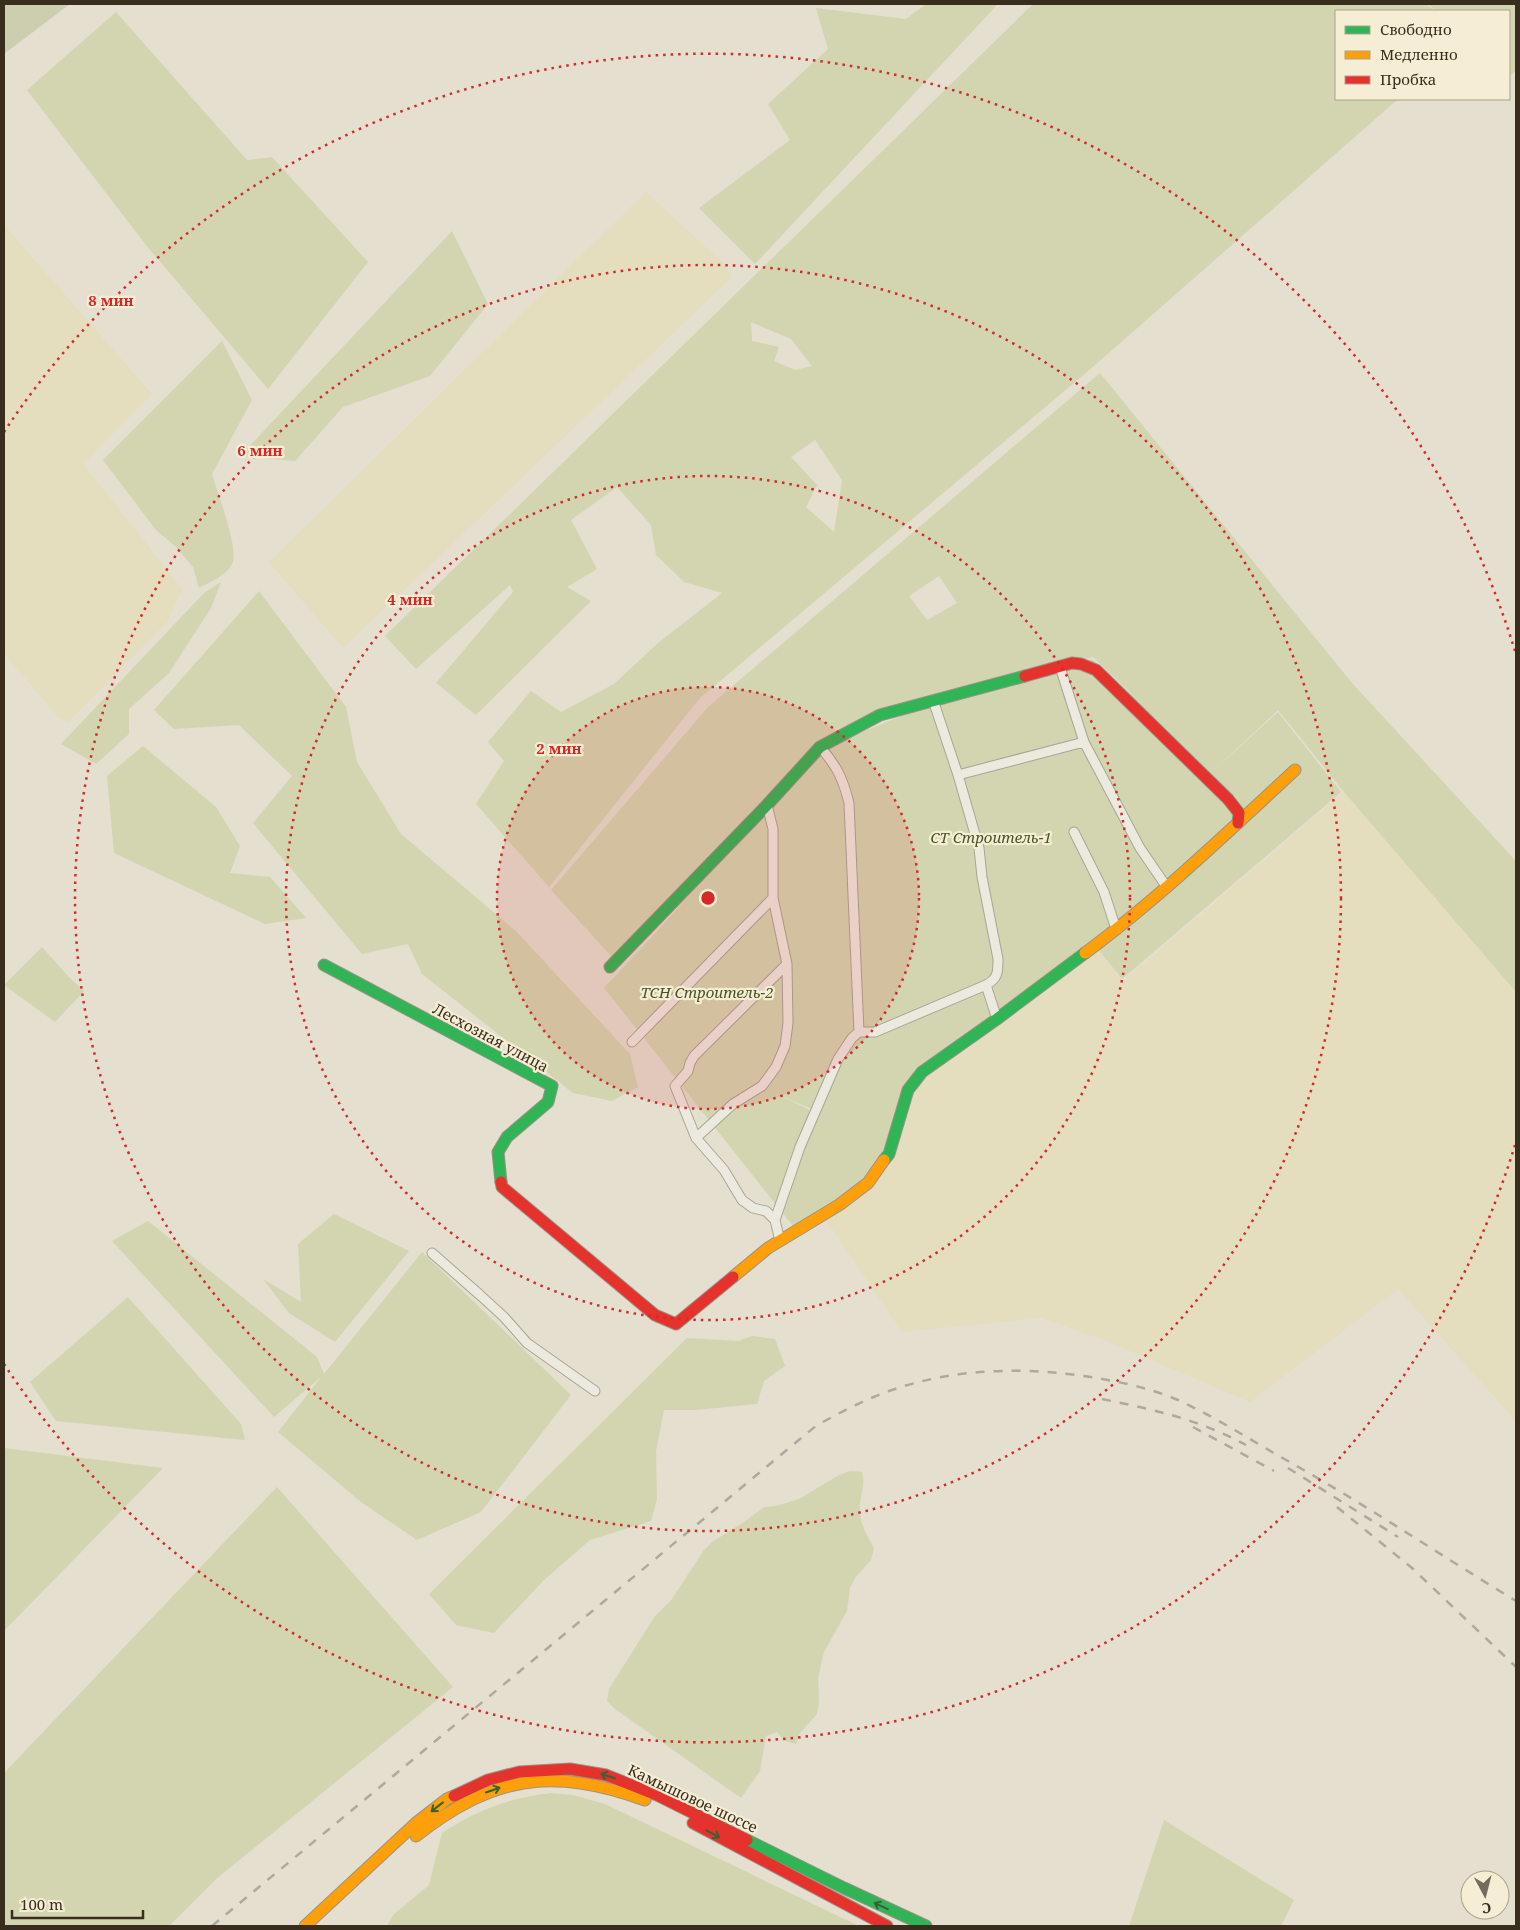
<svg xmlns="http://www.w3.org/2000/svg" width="1520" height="1930" font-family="'Noto Serif',serif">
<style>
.farmland{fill:#e4debe}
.green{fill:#d2d5b0;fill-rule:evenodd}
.cemetery{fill:#cdceb0}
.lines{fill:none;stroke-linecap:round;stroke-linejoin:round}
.street-casing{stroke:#aaa496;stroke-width:11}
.fast-casing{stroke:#999387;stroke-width:13}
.slow-casing{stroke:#999387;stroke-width:13}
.jam-casing{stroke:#999387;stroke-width:13}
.street{stroke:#ece9df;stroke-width:9}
.fast{stroke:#30b455;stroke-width:11}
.slow{stroke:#ff9f0a;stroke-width:11}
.jam{stroke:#e5322d;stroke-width:11}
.rail{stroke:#aca99f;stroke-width:2.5;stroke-dasharray:9 9;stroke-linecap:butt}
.oneway{stroke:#356334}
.ring{fill:none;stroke:#d62828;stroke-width:2.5;stroke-dasharray:2.5 5}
.labels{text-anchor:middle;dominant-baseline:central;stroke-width:4.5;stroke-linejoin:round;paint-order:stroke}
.park-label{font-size:15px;font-style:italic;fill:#465525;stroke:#f6eed4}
.street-label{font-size:15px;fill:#392d1e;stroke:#f6eed4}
.centre{fill:#d62828;stroke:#f6eed4;stroke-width:2.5}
.ring-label{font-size:15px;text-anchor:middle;font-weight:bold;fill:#d62828;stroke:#f6eed4;stroke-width:4.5;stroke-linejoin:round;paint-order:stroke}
</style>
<rect width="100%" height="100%" fill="#e4dfce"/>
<path class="farmland" d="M646,192l80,74 6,11 -389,371 -74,-86z
M4,225l148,169 -69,70 99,125 -14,32 -100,101 -11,-6 -53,-63z
M1344,792l172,200v429l-118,-132 -148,113 -146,-62 -63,-22 -139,14 -84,-124 89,-134 186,-130 29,38z"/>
<path class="green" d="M926,4h72l-243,260 -56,-56 91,-68 -22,-36 60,-55 -12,-41 90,11z
M1033,4h393l8,6 -5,-6h87v67l-7,5v-65h-173v88h62l-304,267 -394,332 -151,189 -73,-83 28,-43 -16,-19 43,-51 30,21 53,-28 44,-41 64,-50 -38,-11 -28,-27 -5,-30 -34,-38 -46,33 26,49 -30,18 24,14 -115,114 -40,-32 77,-91 -3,-7 -94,84 -31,-33zM751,322l40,17 21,27 -17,4 -21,-9 5,-14 -27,-6zM815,440l27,40 -8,52 -28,-25 11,-22 -26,-28z
M116,12l131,148 25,-3 96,105 -100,127 -122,-144 -119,-155z
M452,231l36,73 -58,72 -87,31 -48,54 -55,-5z
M222,341l30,59 -40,74c5,18 26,72 21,88 -5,13 -23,20 -34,26l-6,-21 -18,-21 -19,-16 -53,-70z
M1100,373l252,310 164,178v131l-172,-200 -66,-82 -66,62 66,-60 63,80 -219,187 -29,-36 -96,72 -10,-32 -112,47c-6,0 -15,0 -20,3 -17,11 -33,58 -41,77l-39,-17 39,19c7,-15 32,-72 45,-77 4,-2 12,-1 16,-1l110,-47 10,31 -75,53 -14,19 -18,63 -21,28 -29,23 -45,22 -189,-238 46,-49 116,-130 5,20v68l14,66 2,59 -3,23 -9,21 -15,19 4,2 14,-19 9,-22 3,-23 -1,-60 -14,-67v-68l-6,-22 55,-58 108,-45 160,-44 54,49 -53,-51 -160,43 -113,47 -61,62 -139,157 -69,-76 157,-183zM939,576l18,27 -30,17 -18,-24z
M221,582l-10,26 -42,65 -40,36v25l-33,30 -35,-20 143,-151z
M259,591l87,116 11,55 44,72 115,97 114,123 8,33 -26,14 -39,-8 -151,-119 -14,-30 -46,10 -109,-131 39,-47 -53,-51 -65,4 -20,-19z
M143,746l73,61 24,39 -10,27 40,4 36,41 -41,6 -151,-71 -7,-77z
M42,947l26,29 16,15 -29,31 -51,-37z
M334,1214l75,37 -74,91 -46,-29 -26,-34 38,23 -3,-58z
M148,1221l169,136 7,17 98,-122 149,143 -90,117 -64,28 -56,-38 -83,-70 43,-55 -47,40 -162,-176z
M128,1297l113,127 4,16 -189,-19 -26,-39z
M752,1336l23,3 10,27 -21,15 -7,23 -61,6h-32l-8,41 1,48 -6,22 -61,19 -46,40 -50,53 -38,-8 -27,-31 258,-256 51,3z
M4,1448l159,20 -159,163z
M850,1471l12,1c3,12 0,19 -2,31 -2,18 6,31 14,45l-3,12 -16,18 -5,10 -3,23 -23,41 -6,26 1,22 -2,14 -17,19 -4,11 -11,-3 -8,-9 -11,4 -6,35 -19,27 -126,-89 -8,-8 2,-12 46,-73 17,-17 32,-49 8,-8 32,-20 20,-15 12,-1 23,-7 40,-24z
M277,1487l176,200 -237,192 -47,47h-165v-153z
M551,1793l22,2 32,9 254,122h-472l6,-11 36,-30 13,-52c35,-23 67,-35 109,-40z
M1164,1820l130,80 -13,26h-152z"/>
<path class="cemetery" d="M4,4h66l-66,50z"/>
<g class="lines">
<g class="street-casing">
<path id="street" d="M1060,667l24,75 56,106 26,38
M820,747c17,19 23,32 29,56l10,229
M958,775l126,-33
M1074,832l30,60 12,37
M986,985l11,34
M632,1042l141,-144
M696,1138l37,-34 29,-18 14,-19 9,-21 3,-23 -1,-59 -14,-66v-69l-6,-24
M775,1220l-9,-9 -13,-3 -11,-8 -18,-30 -28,-32 -21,-52 13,-15 2,-8 4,-7 93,-92
M780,1241l-5,-21 25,-73 38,-88 14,-21 7,-6h16l111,-47c12,-7 12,-12 12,-26l-16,-82 -3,-29 -21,-73 -25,-75
M432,1253l48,42 24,22 23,26 68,48"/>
</g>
<g class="fast-casing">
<path id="fast" d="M324,965l228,121 -4,16 -41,35 -9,15 3,30
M610,967l157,-162 53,-58 60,-32 145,-39
M884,1160l5,-6 19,-64 14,-18 75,-53 88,-66
M747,1840l97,48 82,38"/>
</g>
<g class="slow-casing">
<path id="slow" d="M1085,953c74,-55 142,-120 210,-183
M733,1277l35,-29 71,-43 29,-22 16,-23
M416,1836c78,-61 136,-69 229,-36
M305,1926l111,-103 31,-24 7,-3"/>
</g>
<g class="jam-casing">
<path id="jam" d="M1025,676l47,-13 9,1 15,6 132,129 11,14 -1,10
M501,1182l1,5 153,128 21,9 57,-47
M454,1796l34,-16 31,-8 51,-3 36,6 53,21 88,44
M693,1823l194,103"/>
</g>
<use href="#street" class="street"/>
<use href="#fast" class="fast"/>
<use href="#slow" class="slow"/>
<use href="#jam" class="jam"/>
<path class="rail" d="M1102,1399c53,11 96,20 144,46
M1193,1427l81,44
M1288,1468l110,69
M1337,1507l75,61 104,99
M212,1926l605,-501c14,-7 27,-15 41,-21 70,-34 150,-39 226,-28 32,5 64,11 94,24 35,16 68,37 101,56 81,45 158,97 237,145"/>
</g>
<defs><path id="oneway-shaft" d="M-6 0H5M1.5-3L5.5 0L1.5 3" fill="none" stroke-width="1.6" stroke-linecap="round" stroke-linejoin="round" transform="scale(1.25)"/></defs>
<g class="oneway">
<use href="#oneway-shaft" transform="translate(608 1776) rotate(-163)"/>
<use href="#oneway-shaft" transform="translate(493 1790) rotate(-19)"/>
<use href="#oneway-shaft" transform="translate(437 1807) rotate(142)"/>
<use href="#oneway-shaft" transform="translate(713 1834) rotate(28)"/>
<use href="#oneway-shaft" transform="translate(881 1906) rotate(-155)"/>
</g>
<circle cx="708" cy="898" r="211" fill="#d62828" fill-opacity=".12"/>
<g class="ring">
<circle cx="708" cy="898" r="211"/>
<circle cx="708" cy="898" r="422"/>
<circle cx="708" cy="898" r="633"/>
<path d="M1515 1145A844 844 0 0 1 4 1364M4 432A844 844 0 0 1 1515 651"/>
</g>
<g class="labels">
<g class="park-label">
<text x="991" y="837">СТ Строитель-1</text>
<text x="707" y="992">ТСН Строитель-2</text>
</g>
<g class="street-label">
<text transform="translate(491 1037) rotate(28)">Лесхозная улица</text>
<text transform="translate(693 1798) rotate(25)">Камышовое шоссе</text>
</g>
</g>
<circle cx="708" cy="898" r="8" class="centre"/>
<g class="ring-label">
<text x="111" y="306">8 мин</text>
<text x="260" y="456">6 мин</text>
<text x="410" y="605">4 мин</text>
<text x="559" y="754">2 мин</text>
</g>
<rect width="1520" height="1930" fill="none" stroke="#392d1e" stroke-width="10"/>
<rect x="1335" y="10" width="175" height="90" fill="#f6eed4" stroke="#aaa18b"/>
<rect x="1345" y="26" width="25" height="8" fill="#30b455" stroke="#aaa18b"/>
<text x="1380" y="35" font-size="15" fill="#392d1e">Свободно</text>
<rect x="1345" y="51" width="25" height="8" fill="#ff9f0a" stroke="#aaa18b"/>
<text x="1380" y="60" font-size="15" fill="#392d1e">Медленно</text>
<rect x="1345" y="76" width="25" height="8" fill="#e5322d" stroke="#aaa18b"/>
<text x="1380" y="85" font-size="15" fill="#392d1e">Пробка</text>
<g transform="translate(1485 1895) rotate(173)"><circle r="24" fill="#f6eed4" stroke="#aaa18b"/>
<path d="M0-4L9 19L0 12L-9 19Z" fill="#756b5c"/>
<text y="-8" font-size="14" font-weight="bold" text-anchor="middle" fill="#392d1e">С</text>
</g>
<path d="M12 1910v8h131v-8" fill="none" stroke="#392d1e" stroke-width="2.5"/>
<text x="20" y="1910" font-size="15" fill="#392d1e" stroke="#f6eed4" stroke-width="4" paint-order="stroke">100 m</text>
</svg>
